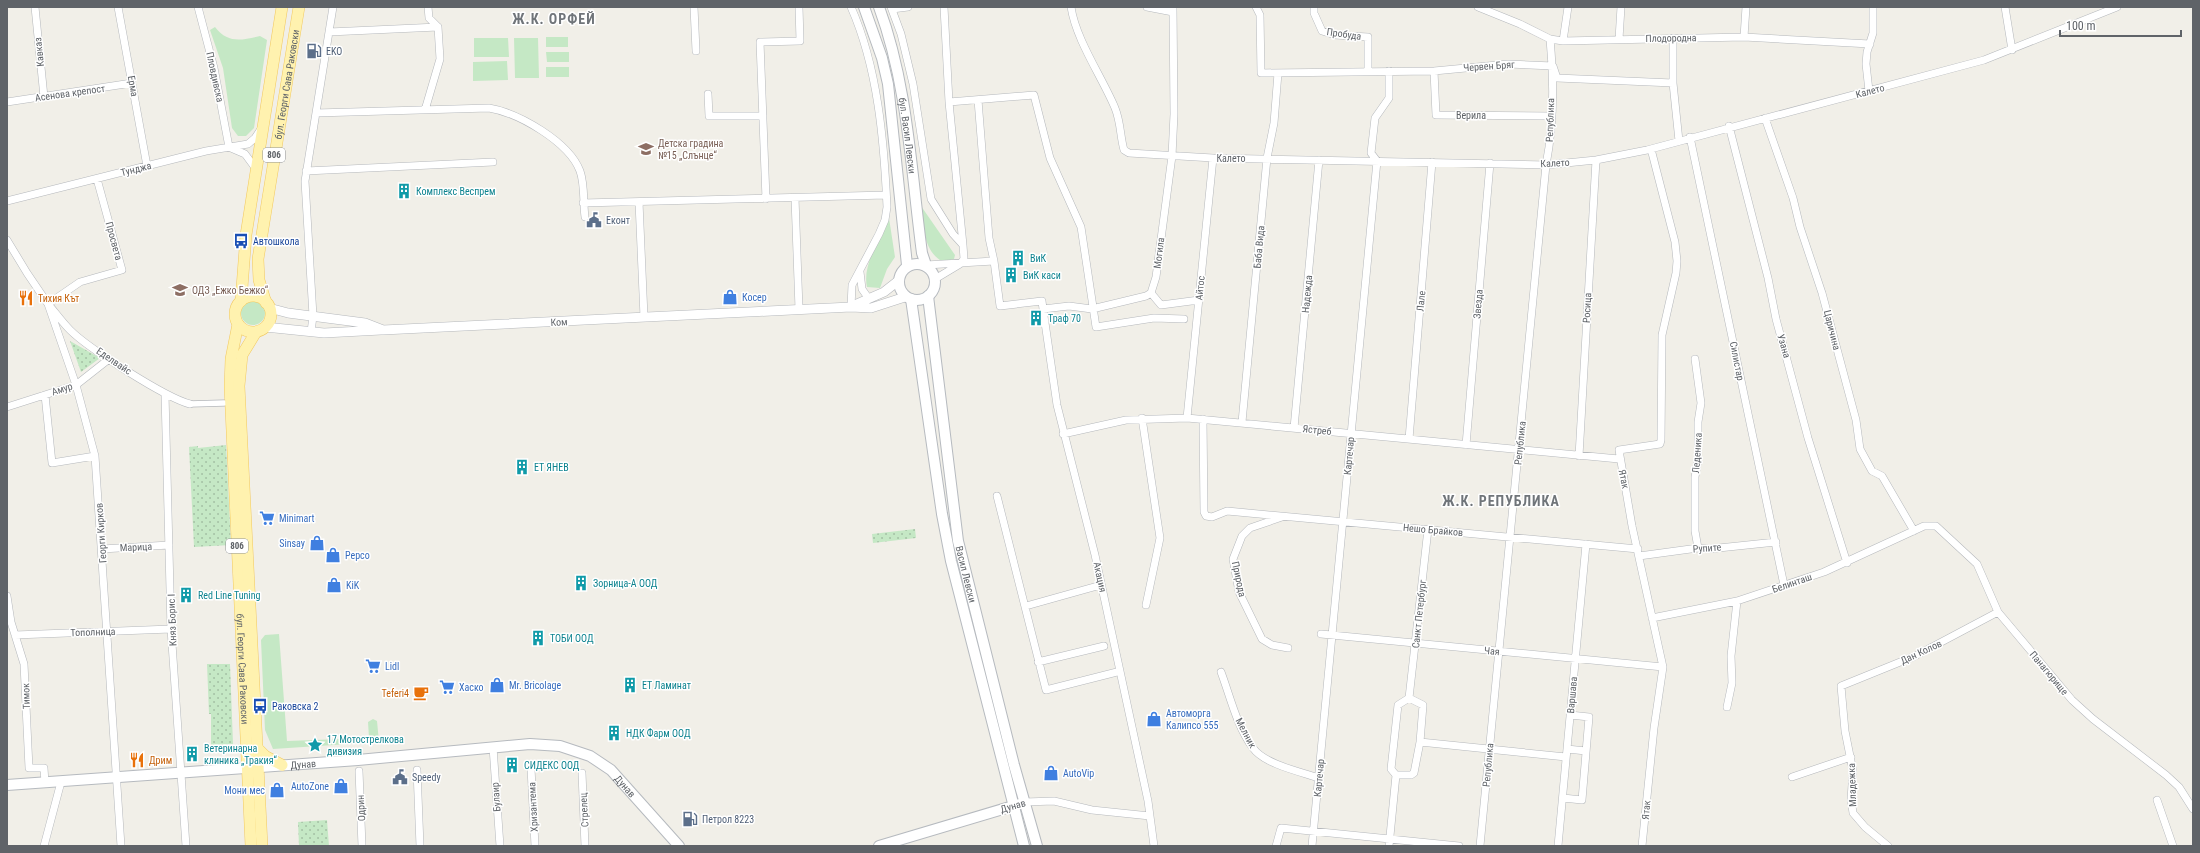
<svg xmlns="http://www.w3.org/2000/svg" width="2200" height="853" font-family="'Roboto Condensed',sans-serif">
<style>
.green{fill:#c5e8c5}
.park{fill:url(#park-dots)}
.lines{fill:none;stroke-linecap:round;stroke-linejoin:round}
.pedestrian-casing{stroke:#b5b8bc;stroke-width:7}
.minor-casing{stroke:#b5b8bc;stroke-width:8}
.tertiary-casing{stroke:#b5b8bc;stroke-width:10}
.secondary-casing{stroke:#b6babf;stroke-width:12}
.primary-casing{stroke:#f2c960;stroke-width:12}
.pedestrian{stroke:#fff;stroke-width:5.5}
.minor{stroke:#fff;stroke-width:7}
.tertiary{stroke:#fff;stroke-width:9}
.secondary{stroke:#fff;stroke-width:10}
.primary{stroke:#fff2af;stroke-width:11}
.labels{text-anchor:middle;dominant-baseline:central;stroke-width:3;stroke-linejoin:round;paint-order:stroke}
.shield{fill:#fff;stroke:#8f9295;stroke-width:1}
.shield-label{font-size:9px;font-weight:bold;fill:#5f6368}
.street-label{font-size:10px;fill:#5f6368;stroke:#fff}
.service-label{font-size:10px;fill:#4e5e75;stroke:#fff;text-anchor:start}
.education-label{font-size:10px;fill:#785e54;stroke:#fff;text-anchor:start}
.culture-label{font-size:10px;fill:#0d838f;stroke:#fff;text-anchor:start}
.transit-label{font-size:10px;fill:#164399;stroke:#fff;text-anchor:start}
.shop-label{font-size:10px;fill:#366cbe;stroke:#fff;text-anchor:start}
.food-label{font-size:10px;fill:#c56008;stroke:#fff;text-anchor:start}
.district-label{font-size:14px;font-weight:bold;letter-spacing:1px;fill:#70757a;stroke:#fff}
</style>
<defs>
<pattern id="park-dots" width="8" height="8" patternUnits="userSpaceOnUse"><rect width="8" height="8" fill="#c5e8c5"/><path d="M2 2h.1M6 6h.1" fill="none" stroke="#a3c0a4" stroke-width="1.8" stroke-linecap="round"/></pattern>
</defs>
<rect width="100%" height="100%" fill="#f1efe8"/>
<path class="green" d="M215,27c13,17 27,13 45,9l7,4 -13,88 -8,8h-8l-6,-8 -9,-60 -13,-38z
M546,37h22v10h-22z
M474,38h34l1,19h-35z
M514,38h24l1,40h-24z
M546,52h23v10h-22z
M507,61l1,19 -35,1v-19z
M546,67h23v10h-23z
M921,206l34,49 -1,4 -11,3c-20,-11 -19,-35 -22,-56z
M889,218l6,39 -8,12 -7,19 -13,-1c-5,-22 13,-49 22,-69z
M241 313a12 12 0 1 1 24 0a12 12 0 1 1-24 0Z
M279,634l8,107 82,-3 -1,-16 5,-3 4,2 2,21 -106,7 -8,-19 -4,-90 4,-5z"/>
<path class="park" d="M70,341l30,17 -19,14z
M226,445l5,100 -37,2 -5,-100 9,-1v2z
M915,529l1,9 -43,5 -1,-9z
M230,664l3,80 -22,1v-31h-2l-2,-50z
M327,820l2,26h-30l-1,-24z"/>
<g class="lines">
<g class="pedestrian-casing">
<path id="pedestrian" d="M190,404l34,-1"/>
</g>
<g class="minor-casing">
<path id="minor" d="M35,7l9,90
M118,7l29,159
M198,7l16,61 15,79
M694,7l2,44
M851,7c27,61 33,134 36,200l-2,13 -6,14 -27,51 -1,22
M891,7l10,27 12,50 18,115 22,35 10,11 1,14 -4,5 -25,15
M944,7l5,95 14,143
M1071,7c5,33 31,70 44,101 6,15 5,28 9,42l5,3 84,5 333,7 50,-5 51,-10 337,-90 133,-53
M1147,7l26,5
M1256,7l4,8 1,58 173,-2 74,-7 45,2 4,12 116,5
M1314,7v6l8,18 13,4 33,2v35
M1478,7l42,17 30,15 13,2 181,-4 126,7
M2005,7l7,43
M892,9l16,-2
M329,32l109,-5
M1744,37l2,-30
M1673,38v45l6,58
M1619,39l2,-32
M1563,41l5,-34
M1434,71l2,44 115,1
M1869,91l-3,-27 1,-12 6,-19v-26
M708,94l1,22h54
M7,102l125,-19
M949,102l85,-7 16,63 31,69 15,100 58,-9 30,1
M425,110l15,-51 -2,-32 -9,-9 -1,-11
M316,113l173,-5c30,5 80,34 91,63 5,14 3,32 5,46
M1765,118l28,80 7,29 22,66 34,127 4,29 12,22 10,5 32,55
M1729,126l39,152 8,41 32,119 39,125
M1690,137l94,448
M231,148l14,6 11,15
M306,171l187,-9
M97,179l25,91 -42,12 -32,22c7,8 14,18 22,26 18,18 96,68 120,74
M795,198l4,111
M766,199l-6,-157 40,-1 -1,-34
M7,201l199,-50 42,-7 7,-6 6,-9
M639,202l5,115
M583,203l303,-8
M7,240l20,33 21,31 28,81 19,71 26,390
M994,261l6,45 42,-5 1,8 26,-3 23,3 54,-13 5,-3 5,-16 16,-121 2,-42 -1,-107
M926,265l68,-4 -5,-23 -11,-138
M860,272l2,17 7,10
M1151,293l10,12 38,-5
M1043,309l14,96 38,150 53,246 6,45
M311,332l2,-16 -8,-135 28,-174
M1695,359l6,44 -3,19v38l-3,17v54l3,17
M165,394l6,235 15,217
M45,395l7,68 43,-7
M7,407l69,-22 33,-26
M1142,418l18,120 -14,67
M1187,418l26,-260
M1203,419l1,93 2,4 6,1 15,-6 411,38
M1242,422l25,-264 7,-35 4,-50
M1294,428l25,-268
M1063,434l63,-14 61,-2 432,41
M1409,439l23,-277
M1466,445l24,-282
M1579,456l17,-296
M997,496l49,194 71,-18 3,1
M1282,517l-32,11 -8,8 -9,23 6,33 23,47 10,6 16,3
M102,549l67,-4
M1639,556l59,-8 11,1 67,-7
M7,596l4,26 13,42 5,104h15l1,15
M1026,606l75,-21
M1652,618l85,-17 87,-29 100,-46h12l41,38 21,48 74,88 21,19 73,56 13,12 14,22
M1321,634l342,33
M15,635l156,-6
M1038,662l66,-16
M1221,672c9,24 16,55 32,76 11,16 48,24 66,30
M1727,707l5,-24 -1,-27 6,-55
M1420,742l146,15
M493,747l7,99
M1567,749l19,2
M531,768l4,78
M417,770l3,76
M359,771l3,75
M582,773l3,73
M1396,775l-5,-6 7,-64 11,-7 19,-169
M1792,777l59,-20
M1563,798l19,2 7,-83 -19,-2
M2157,800l16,46
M1025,802l29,-1 38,9 58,6
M44,846l17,-64
M1276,846l5,-18 178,18
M1312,846l65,-685 -6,-8 4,-35 14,-20v-27
M1389,846l7,-71h15l3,-2 6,-31 3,-37 -14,-7
M1480,846l66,-681c8,-41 8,-85 4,-126
M1558,846l28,-302
M1642,846l12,-118 9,-61 -31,-141 -13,-76 41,-6 1,-4 1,-105 14,-62 1,-12 -2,-19 -24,-93
M1888,846l-23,-19 -12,-14 -2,-14 2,-28 -8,-40 -4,-45 74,-30 83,-44"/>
</g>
<g class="tertiary-casing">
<path id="tertiary" d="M852,306l32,-14 14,-11
M269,308l19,5 77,10 18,7 468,-23 20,1 34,-11
M265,327l59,6 57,-3"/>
</g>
<g class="secondary-casing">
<g id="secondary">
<path d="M864,7l18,51 6,26 19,181"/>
<path id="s1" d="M879,7c29,78 32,164 43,246l4,12"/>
<circle cx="917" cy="282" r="18"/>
<path id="s2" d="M928,296l30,245 56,224 23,81"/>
<path d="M911,299l31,215 9,47 73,285"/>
<path id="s3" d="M7,785l351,-25 172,-16 30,2 30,10 21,14 68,76"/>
<path d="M879,846l141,-42"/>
</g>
</g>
<g class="primary-casing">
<g id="primary">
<circle cx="253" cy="314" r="18"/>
<path d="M241,301l5,-66 36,-228"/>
<path id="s4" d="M266,303l-7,-23 -1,-21 41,-252"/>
<path id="s5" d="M238,324l-7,35 -1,28 21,459"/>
<path d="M256,332l-14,23 -3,31 23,460"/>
<path d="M257,748l8,8 17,9"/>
</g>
</g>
<use href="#pedestrian" class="pedestrian"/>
<use href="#minor" class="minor"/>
<use href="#tertiary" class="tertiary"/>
<use href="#secondary" class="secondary"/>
<use href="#primary" class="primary"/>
</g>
<defs>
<g id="fuel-bare" transform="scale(1.2)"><path d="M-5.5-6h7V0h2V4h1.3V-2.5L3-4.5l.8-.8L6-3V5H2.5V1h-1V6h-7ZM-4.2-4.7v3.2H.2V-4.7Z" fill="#5c6f8a" stroke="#fff" stroke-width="2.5" paint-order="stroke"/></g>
<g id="school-bare" transform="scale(1.2)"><path d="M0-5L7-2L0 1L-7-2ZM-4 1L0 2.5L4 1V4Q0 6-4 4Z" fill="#8d6e63" stroke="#fff" stroke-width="2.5" paint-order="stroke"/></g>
<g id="building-bare" transform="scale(1.2)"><path d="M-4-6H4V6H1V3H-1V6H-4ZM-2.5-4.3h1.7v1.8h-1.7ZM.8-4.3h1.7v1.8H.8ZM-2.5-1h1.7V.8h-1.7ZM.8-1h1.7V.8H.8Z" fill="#0f9aa8" stroke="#fff" stroke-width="2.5" paint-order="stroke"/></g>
<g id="civic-bare" transform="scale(1.2)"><path d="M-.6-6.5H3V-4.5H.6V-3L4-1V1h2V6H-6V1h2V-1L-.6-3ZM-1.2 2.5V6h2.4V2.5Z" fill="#5c6f8a" stroke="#fff" stroke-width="2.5" paint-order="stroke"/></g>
<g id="bus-bare" transform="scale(1.2)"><path d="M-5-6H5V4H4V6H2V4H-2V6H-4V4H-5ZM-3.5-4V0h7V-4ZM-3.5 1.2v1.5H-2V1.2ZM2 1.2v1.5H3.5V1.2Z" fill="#1a4fb4" stroke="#fff" stroke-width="2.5" paint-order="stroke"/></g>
<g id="shop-bare" transform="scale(1.2)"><path d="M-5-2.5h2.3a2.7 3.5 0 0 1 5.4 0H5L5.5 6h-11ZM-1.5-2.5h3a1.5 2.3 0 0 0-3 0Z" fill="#3f7fe0" stroke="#fff" stroke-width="2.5" paint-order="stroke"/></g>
<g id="restaurant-bare" transform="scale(1.2)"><path d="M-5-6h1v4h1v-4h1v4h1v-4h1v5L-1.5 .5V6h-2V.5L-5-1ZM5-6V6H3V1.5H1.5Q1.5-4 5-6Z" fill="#e8710a" stroke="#fff" stroke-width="2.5" paint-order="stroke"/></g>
<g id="supermarket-bare" transform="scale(1.2)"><path d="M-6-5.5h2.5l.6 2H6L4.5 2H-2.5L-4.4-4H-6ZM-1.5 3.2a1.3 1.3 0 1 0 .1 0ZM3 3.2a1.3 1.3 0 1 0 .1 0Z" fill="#3f7fe0" stroke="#fff" stroke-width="2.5" paint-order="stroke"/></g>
<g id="cafe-bare" transform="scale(1.2)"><path d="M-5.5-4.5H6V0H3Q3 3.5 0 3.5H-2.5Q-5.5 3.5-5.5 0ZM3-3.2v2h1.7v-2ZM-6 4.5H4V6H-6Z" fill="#e8710a" stroke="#fff" stroke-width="2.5" paint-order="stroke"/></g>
<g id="sight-bare" transform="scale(1.2)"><path d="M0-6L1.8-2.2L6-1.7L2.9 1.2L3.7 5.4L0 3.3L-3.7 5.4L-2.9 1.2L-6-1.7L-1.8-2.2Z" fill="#0f9aa8" stroke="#fff" stroke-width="2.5" paint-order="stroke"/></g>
</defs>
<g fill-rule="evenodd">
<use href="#fuel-bare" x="314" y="51"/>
<use href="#school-bare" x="646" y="149"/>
<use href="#building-bare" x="404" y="191"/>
<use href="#civic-bare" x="594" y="220"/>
<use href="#bus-bare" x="241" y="241"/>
<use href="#building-bare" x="1018" y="258"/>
<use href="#building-bare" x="1011" y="275"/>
<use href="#school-bare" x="180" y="290"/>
<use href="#shop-bare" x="730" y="297"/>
<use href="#restaurant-bare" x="26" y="298"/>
<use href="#building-bare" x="1036" y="318"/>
<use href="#building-bare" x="522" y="467"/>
<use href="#supermarket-bare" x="267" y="518"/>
<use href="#shop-bare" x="317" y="543"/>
<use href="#shop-bare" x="333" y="555"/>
<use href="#building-bare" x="581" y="583"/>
<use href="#shop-bare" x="334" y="585"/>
<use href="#building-bare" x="186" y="595"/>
<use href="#building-bare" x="538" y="638"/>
<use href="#supermarket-bare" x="373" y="666"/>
<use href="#shop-bare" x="497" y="685"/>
<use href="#building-bare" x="630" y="685"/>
<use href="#supermarket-bare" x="447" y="687"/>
<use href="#cafe-bare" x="421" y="693"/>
<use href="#bus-bare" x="260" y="706"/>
<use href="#shop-bare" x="1154" y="719"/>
<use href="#building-bare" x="614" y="733"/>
<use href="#sight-bare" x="315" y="745"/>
<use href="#building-bare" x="192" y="754"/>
<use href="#restaurant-bare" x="137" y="760"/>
<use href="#building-bare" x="512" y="765"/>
<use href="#shop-bare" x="1051" y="773"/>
<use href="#civic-bare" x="400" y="777"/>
<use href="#shop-bare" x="341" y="786"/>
<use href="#shop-bare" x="277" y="790"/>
<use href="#fuel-bare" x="690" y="819"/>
</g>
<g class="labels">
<g class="shield">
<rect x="263" y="148" width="22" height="14" rx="3"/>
<rect x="226" y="539" width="22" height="14" rx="3"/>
</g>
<g class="shield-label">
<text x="274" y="155">806</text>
<text x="237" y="546">806</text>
</g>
<g class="street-label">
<text transform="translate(1344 34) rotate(8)">Пробуда</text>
<text transform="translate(1671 38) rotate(-1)">Плодородна</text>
<text transform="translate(39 52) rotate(-96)">Кавказ</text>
<text transform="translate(1489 66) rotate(-4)">Червен Бряг</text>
<text transform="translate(215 77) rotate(78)">Пловдивска</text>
<text stroke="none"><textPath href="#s4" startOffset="222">бул. Георги Сава Раковски</textPath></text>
<text transform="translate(133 86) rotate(80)">Ерма</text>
<text transform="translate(1870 91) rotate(-15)">Калето</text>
<text transform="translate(70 93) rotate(-8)">Асенова крепост</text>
<text x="1471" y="115">Верила</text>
<text transform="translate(1550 120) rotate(-88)">Република</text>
<text stroke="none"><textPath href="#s1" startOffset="132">бул. Васил Левски</textPath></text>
<text x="1231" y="158">Калето</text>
<text transform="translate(1555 163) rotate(-3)">Калето</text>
<text transform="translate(136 169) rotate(-14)">Тунджа</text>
<text transform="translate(114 241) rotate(75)">Просвета</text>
<text transform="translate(1259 247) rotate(-85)">Баба Вида</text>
<text transform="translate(1159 253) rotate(-83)">Могила</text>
<text transform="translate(1200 288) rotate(-84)">Айтос</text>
<text transform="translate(1307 294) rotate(-85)">Надежда</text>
<text transform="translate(1421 301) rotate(-85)">Лале</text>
<text transform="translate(1478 304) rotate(-85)">Звезда</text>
<text transform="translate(1587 308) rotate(-87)">Росица</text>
<text transform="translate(559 322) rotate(-3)">Ком</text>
<text transform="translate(1832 330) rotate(76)">Царичина</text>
<text transform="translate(1784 346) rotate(74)">Узана</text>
<text transform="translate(114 361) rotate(34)">Еделвайс</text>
<text transform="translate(1737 361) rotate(79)">Силистар</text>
<text transform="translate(62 389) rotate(-18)">Амур</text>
<text transform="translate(1317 430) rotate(6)">Ястреб</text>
<text transform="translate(1520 443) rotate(-84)">Република</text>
<text transform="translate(1697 453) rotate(-86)">Леденика</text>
<text transform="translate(1349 456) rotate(-85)">Картечар</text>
<text transform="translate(1624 479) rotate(78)">Ятак</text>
<text transform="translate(1433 530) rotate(5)">Нешо Брайков</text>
<text transform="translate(101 533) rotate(-94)">Георги Кирков</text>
<text transform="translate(136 547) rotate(-3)">Марица</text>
<text transform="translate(1707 548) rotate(-4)">Рупите</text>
<text stroke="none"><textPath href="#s2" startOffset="281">Васил Левски</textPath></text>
<text transform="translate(1100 577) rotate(78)">Акация</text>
<text transform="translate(1239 579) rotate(78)">Природа</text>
<text transform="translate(1792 583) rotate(-19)">Белинташ</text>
<text transform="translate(1419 614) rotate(-84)">Санкт Петербург</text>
<text transform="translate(172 620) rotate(-92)">Княз Борис I</text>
<text transform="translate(93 632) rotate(-2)">Тополница</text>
<text transform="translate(1492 651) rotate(6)">Чая</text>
<text transform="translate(1921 652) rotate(-25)">Дан Колов</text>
<text stroke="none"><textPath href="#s5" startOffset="346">бул. Георги Сава Раковски</textPath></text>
<text transform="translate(2049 673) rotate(50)">Панагюрище</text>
<text transform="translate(1572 695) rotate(-85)">Варшава</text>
<text transform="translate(26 696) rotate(-92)">Тимок</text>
<text transform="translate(1246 733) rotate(62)">Мелник</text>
<text stroke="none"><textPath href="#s3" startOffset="297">Дунав</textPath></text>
<text transform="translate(1488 765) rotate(-85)">Република</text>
<text transform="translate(1319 778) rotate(-85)">Картечар</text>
<text stroke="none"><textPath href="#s3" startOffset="633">Дунав</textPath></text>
<text transform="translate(1852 785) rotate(-92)">Младежка</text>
<text transform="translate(496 797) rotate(-94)">Булаир</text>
<text transform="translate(1013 806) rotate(-16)">Дунав</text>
<text transform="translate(533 807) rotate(-93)">Хризантема</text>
<text transform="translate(361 808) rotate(-93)">Одрин</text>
<text transform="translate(584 810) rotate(-93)">Стрелец</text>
<text transform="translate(1646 810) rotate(-85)">Ятак</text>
</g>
<g class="service-label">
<text x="326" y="51">EKO</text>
<text x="606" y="220">Еконт</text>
<text x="412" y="777">Speedy</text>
<text x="702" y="819">Петрол 8223</text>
</g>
<g class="education-label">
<text x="658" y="143">Детска градина<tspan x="658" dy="12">№15 „Слънце“</tspan></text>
<text x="192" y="290">ОДЗ „Ежко Бежко“</text>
</g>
<g class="culture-label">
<text x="416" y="191">Комплекс Веспрем</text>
<text x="1030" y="258">ВиК</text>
<text x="1023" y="275">ВиК каси</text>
<text x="1048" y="318">Траф 70</text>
<text x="534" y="467">ЕТ ЯНЕВ</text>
<text x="593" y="583">Зорница-А ООД</text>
<text x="198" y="595">Red Line Tuning</text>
<text x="550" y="638">ТОБИ ООД</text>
<text x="642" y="685">ЕТ Ламинат</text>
<text x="626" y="733">НДК Фарм ООД</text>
<text x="327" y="739">17 Мотострелкова<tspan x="327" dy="12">дивизия</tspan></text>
<text x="204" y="748">Ветеринарна<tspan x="204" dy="12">клиника „Тракия“</tspan></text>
<text x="524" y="765">СИДЕКС ООД</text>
</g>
<g class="transit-label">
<text x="253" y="241">Автошкола</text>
<text x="272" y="706">Раковска 2</text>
</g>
<g class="shop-label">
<text x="742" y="297">Косер</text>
<text x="279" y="518">Minimart</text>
<text x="305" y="543" text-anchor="end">Sinsay</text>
<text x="345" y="555">Pepco</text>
<text x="346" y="585">KiK</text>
<text x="385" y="666">Lidl</text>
<text x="509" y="685">Mr. Bricolage</text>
<text x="459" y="687">Хаско</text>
<text x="1166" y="713">Автоморга<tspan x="1166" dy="12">Калипсо 555</tspan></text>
<text x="1063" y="773">AutoVip</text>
<text x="329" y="786" text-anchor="end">AutoZone</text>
<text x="265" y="790" text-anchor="end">Мони мес</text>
</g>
<g class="food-label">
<text x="38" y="298">Тихия Кът</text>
<text x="409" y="693" text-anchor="end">Teferi4</text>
<text x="149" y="760">Дрим</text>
</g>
<g class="district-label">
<text x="554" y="19">Ж.К. ОРФЕЙ</text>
<text x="1501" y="501">Ж.К. РЕПУБЛИКА</text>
</g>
</g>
<rect width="2200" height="853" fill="none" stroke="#5f6368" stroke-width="16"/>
<path d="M2060 30v6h121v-6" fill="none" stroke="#5f6368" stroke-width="2"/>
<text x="2066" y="30" font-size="12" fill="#5f6368" stroke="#ffffff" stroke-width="3" paint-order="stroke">100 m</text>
</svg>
